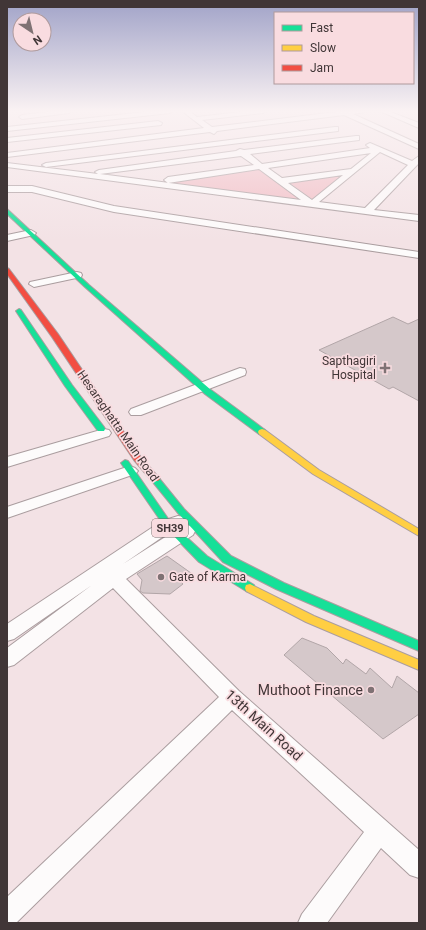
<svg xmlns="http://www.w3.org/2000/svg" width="426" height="930" font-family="Roboto,sans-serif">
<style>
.green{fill:#f1bdc5}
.building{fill:#d5c8ca;stroke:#b2a6a8}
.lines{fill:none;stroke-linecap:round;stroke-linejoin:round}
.street-casing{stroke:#aa9d9f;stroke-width:2}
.fast-casing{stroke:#aa9d9f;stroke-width:2}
.slow-casing{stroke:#aa9d9f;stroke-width:2}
.jam-casing{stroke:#aa9d9f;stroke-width:2}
.street{fill:#fdfbfb;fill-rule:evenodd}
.fast{fill:#16e098;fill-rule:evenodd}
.slow{fill:#ffcf43;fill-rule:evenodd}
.jam{fill:#f24e42;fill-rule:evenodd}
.poi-dot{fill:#7f7274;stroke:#f9dce0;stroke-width:1.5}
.labels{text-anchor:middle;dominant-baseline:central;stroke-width:3.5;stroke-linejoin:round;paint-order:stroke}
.shield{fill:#f9dce0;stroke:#78686a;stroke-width:1}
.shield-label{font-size:11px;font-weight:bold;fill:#413637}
.poi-label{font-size:12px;fill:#413637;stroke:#f9dce0;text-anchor:end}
.street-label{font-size:12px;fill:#413637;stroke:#f9dce0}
.near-poi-label{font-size:14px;fill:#413637;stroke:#f9dce0;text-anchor:end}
.near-street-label{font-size:14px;fill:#413637;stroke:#f9dce0}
</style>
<rect width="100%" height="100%" fill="#f3e2e5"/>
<path class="green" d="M261,169l42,32 -144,-18z
M346,173l-33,27 -25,-18z"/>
<path class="building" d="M393,317l15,7 11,-5v82l-26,-14 -4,2 -70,-39z
M167,556l24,17 -12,7 4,4 -13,10 -27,-1 -3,-2 2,-11 -5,-6z
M302,638l25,10 16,16 3,-5 20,15 4,-6 22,20 5,-12 22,17v21l-36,25 -99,-84z"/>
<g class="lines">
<g class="street-casing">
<path id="street" d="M55,111h17l-3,2 -47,6 -3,-2 3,-2z
M154,111h19l-3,2 -163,18v-4z
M182,111h7l8,6 52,-6h17l-3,2 -61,7 10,7 132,-16h22l-1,1 -12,2 66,30v5l-75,-34 -127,16 -3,3 -4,-2 -203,25v-4l197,-25z
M380,111h8l31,12v5z
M158,121l4,2 -1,2 -154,17v-4z
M335,127h3v4l-292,36 -4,-2 4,-2z
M356,136h3v4l-109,14 12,10 108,-16 -4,-3 4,-2 42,18 7,-5v7l-45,47 45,5v6l-412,-54v-4l91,11 -3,-2 4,-2 137,-19 4,-2 4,1zM380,152l28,13 -43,43 -46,-6zM371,153l-20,16 -69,9 -14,-10zM241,156l13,9 -86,12 -4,3 4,3 91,-14 42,31 -201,-26zM343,175l-31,25 -24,-17z
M7,186h25l82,20 305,46v6l-305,-46 -82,-20h-25z
M31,230l5,3 -2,2 -27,6v-6z
M77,272l4,1 1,2 -1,2 -47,10 -5,-3 1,-2z
M240,368l5,1 1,3 -1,3 -104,40h-10l-2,-3 2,-3z
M104,429l5,1 2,3 -2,3 -102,31v-10z
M130,466l5,2 3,3 -3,3 -128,44v-11z
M178,516l6,1 2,4 -2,4 -10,4 -51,35 58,-37 6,-2 6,2 2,4 -2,4 -67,44 113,112 180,159v28l-9,-3 -29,-27 -54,75h-29l4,-9 62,-82 -132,-122 -216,213h-9v-26l212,-200 -106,-109 -99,77 -7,2v-19l85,-63 -78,54 -7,2v-17l155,-103z"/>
</g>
<g class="fast-casing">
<path id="fast" d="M7,209l82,76 122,105 54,40 1,2 -1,2h-6l-54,-40 -120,-107 -78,-73z
M19,309l2,1 51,75 32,42 1,2 -1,2h-6l-33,-45 -49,-75z
M125,460l3,1 43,62 36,33 47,29 1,3 -1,3 -4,1 -4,-1 -47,-29 -34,-35 -44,-64z
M155,476l3,1 26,32 47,47 53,27 135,58v10l-143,-62 -53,-27 -45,-49 -26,-32 -2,-2 2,-2z"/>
</g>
<g class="slow-casing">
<path id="slow" d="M262,429l3,1 54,40 100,59v7l-106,-62 -54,-40 -1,-2 1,-2z
M250,584l64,32 105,44v10l-113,-48 -60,-31 -1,-3 1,-3z"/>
</g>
<g class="jam-casing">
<path id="jam" d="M7,268l2,1 49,65 82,122 18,21 2,2 -2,2h-6l-18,-21 -82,-123 -45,-63z"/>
</g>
<use href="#street" class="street"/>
<use href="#fast" class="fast"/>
<use href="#slow" class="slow"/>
<use href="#jam" class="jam"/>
</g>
<linearGradient id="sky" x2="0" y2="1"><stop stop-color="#a1a3c8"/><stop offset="0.46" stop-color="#faf2f3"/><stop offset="1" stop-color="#faf2f3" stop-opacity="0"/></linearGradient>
<rect width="426" height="241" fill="url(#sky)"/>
<g class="poi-dot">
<path d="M383 362h4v4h4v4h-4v4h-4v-4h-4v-4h4z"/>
<circle cx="161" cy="577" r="4"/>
<circle cx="371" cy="690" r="4"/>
</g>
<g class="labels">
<rect class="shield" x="152" y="519" width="36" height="18" rx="3"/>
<g class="shield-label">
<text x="170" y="528">SH39</text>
</g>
<g class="poi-label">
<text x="376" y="361">Sapthagiri<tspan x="376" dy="14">Hospital</tspan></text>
<text x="169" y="577" text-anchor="start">Gate of Karma</text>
</g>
<g class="street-label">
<text transform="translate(118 426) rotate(55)">Hesaraghatta Main Road</text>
</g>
<g class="near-poi-label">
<text x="363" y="690">Muthoot Finance</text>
</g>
<g class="near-street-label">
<text transform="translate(264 725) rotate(42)">13th Main Road</text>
</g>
</g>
<rect width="426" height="930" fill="none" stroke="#413637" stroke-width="16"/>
<rect x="274" y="12" width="140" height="72" fill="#f9dce0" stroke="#af9a9c"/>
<rect x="282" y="25" width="20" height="6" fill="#16e098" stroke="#af9a9c"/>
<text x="310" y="32" font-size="12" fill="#413637">Fast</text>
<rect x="282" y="45" width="20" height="6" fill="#ffcf43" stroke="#af9a9c"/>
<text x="310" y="52" font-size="12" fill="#413637">Slow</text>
<rect x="282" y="65" width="20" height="6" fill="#f24e42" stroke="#af9a9c"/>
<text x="310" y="72" font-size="12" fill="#413637">Jam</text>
<g transform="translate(32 32) rotate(145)"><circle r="19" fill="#f9dce0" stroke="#af9a9c"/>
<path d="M0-3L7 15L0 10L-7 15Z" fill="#7f7274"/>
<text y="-6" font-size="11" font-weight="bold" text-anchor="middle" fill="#413637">N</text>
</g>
</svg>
